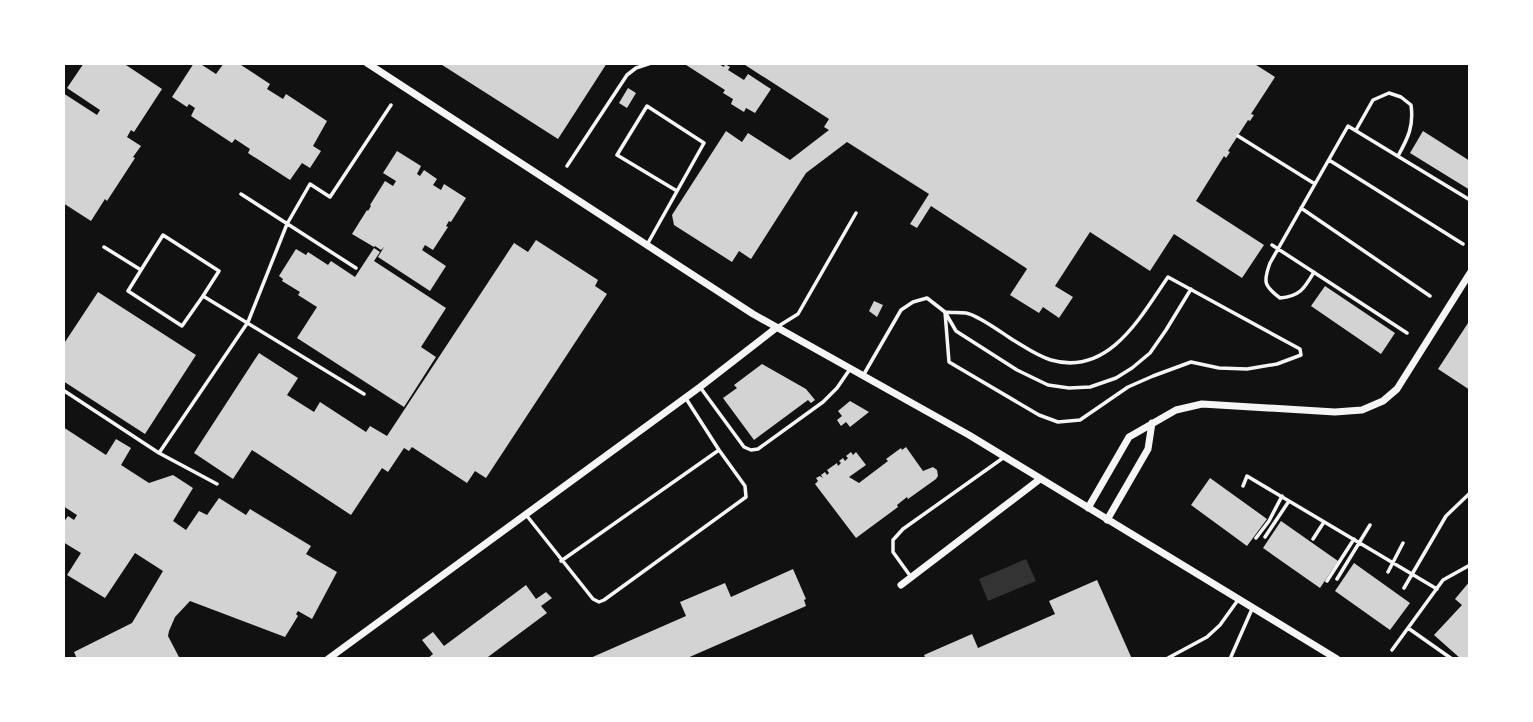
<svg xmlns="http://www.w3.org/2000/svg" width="1533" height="722" font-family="'Noto Serif',serif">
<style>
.water{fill:#333}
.building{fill:#d3d3d3}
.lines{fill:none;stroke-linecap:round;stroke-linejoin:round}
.path{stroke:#f5f5f5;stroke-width:3.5}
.service{stroke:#f5f5f5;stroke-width:3.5}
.minor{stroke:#f5f5f5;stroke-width:7}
</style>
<rect width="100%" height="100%" fill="#111"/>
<path class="water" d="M1026,559l10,22 -48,20 -9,-22z"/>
<path class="building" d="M84,63h39l39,26 -28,43 -3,-2 -4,7 14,9 -8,11 2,1 -28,43 -2,-2 -14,22 -28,-18v-110l34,22 3,-5 -33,-22z
M194,63h5l17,11 8,-11h14l32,21 -3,5 16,10 3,-5 41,27 -14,25 8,5 -11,17 -8,-5 -12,17 -42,-27 2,-4 -15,-10 -3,4 -41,-27 4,-8 -6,-4 -2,3 -15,-10z
M439,63h168l-49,76z
M683,63h34l7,4 1,-3 5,3 -2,3 16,10 4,-6 23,15 -16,24 -9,-5 -2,4 -13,-8 2,-5 -10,-6 2,-3z
M742,63h511l22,14 -24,37 3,1 -4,6 -2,-1 -20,31 2,1 -4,6 -2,-2 -28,45 68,44 -22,33 -68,-44 -24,37 -60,-39 -35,54 18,11 -14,21 -16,-11 -4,6 -29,-18 17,-26 -1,-1 -95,-62 -14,22 -7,-4 19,-30 -82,-52 -41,31 -55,86 -12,-8 -7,11 -58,-37 -2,-10 54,-84 16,11 6,-9 42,27 39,-30 -5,-3 5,-8z
M628,88l8,5 -9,15 -8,-5z
M1423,131l47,30v29l-60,-37z
M397,151l24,15 -4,8 3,2 4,-6 13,9 -4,6 8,5 3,-6 22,14 -15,24 -2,-1 -3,5 2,1 -15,23 -8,-5 -3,5 24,16 -16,25 -52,-34 6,-10 -3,3 -6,-4 -1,1 -22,-13 15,-24 1,1 3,-5 -1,-1 15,-24 8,5 3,-5 -13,-8z
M536,240l62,40 -3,6 12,8 -121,184 -11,-7 -8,12 -55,-36 -3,4 -5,-3 -16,24 -6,-4 -31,47 -99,-65 -19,29 -39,-26 65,-100 39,25 -11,17 27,17 6,-10 46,30 4,-6 17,10 127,-193 14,9z
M374,248l6,4 -6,9 72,47 -25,39 15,10 -32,50 -107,-69 20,-31 -19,-12 2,-3 -18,-11 1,-2 -4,-3 17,-27 10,6 2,-3 20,13 3,-4 24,16z
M1325,286l70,47 -14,21 -70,-48z
M98,292l98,63 -51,79 -82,-53v-36z
M874,301l9,4 -6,12 -8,-6z
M1470,320v70l-32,-21z
M762,364l44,25 9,11 -4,3 -3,-3 -54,40 -31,-42 14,-10 -3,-3z
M850,401l19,11 -19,15 -4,-5 -5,4 -4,-6 5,-4 -4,-5z
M63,427l43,28 10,-16 15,9 -10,17 28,18 24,-8 20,13 -20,33 13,9 13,-19 8,4 12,-17 27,17 4,-6 61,37 -5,8 31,18 -25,47 -14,-8 -2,3 2,2 -13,21 -95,-36 -15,16 -6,14 -1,5 12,23h-103l-3,-7 58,-29 31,-52 -28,-18 -30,45 -38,-23 14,-22 -18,-11v-19l5,-7 6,4 3,-5 -14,-9z
M906,447l17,24 10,-4 4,3 1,6 -2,3 -28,20 -1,-2 -10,8 1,2 -42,31 -41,-54 3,-3 -2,-3 4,-2 3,2 -2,-3 4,-3 2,3 2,-2 -2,-3 10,-7 1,3 3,-3 -2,-2 4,-3 2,3 3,-3 -2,-2 5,-4 2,3 3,-3 10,13 -17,12 10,6 29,-22 -2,-2 15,-11 1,2z
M1210,478l57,41 -20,27 -56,-41z
M1281,521l57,40 -18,27 -57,-40z
M1354,563l56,40 -20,27 -55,-39z
M793,569l13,30 -2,1 2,6 -121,53h-97l98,-43 -6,-14 45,-19 6,14z
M1097,580l35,79h-206l-2,-4 48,-21 6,14 77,-34 -6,-13z
M1470,581v77l-9,1 -27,-24 28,-30 -7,-6z
M526,585l10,14 10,-7 6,6 -11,8 6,7 -59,44 2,2h-63l6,-5 -11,-14 11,-8 11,14z"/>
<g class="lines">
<path class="path" d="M1356,130l17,-30 16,-7 12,4 10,8c3,21 -3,33 -13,51
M1238,136l77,48
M1329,160l134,84
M567,166l60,-91 9,-7 15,-5
M241,194l115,74
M1301,208l129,88
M1272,245l135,88
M104,247l37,23 22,-35 56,36 -16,25 161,98
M141,270l-13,21 54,35 21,-30
M1314,272c-10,17 -14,24 -34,26 -16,-12 -17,-16 -10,-35l78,-137 122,74
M63,390l96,63 89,-131 39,-98 23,-40 20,13 61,-92
M159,453l58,31
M1243,486l4,-10 190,113
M1265,537l24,-36
M1256,538l13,-17 13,-25
M1313,539l11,-17
M1388,572l15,-29
M1337,579l33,-54
M1327,581l27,-42
M1404,588l42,-72 24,-23
M1408,628l35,-48 27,-15
M1392,650l16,-22 44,31"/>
<path class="service" d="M648,243l56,-100 -57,-37 -30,49 60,36
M1168,277l132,72 1,6 -24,9 -30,5 -28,-1 -28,-6 -38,14 -25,11 -48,33 -22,2 -19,-7 -90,-53 -4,-50c7,1 14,0 21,1 12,2 36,20 47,27 12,7 24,16 38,20 58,17 90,-44 117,-83z
M777,327l21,-13 58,-101
M864,374l37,-64 12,-8 14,-4 18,14 11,19 61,39 31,15 21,3 21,-1 26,-9 16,-10 18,-15 16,-23 25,-41
M700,387l44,60 7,3 7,-1 65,-47 14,-14 13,-19
M527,516l66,83 6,3 5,-2 142,-103 -1,-11 -26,-36
M561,561l158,-111 -34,-53
M911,577l-18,-25v-12l10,-11 100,-71
M1168,658l39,-21 13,-12 18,-25
M1230,659l22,-50"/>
<path class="minor" d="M367,63l386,251 216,121 368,224
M1088,508l41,-71 47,-27 26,-6 133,8 27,-2 21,-9 14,-12 73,-116
M1107,520l41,-71 4,-26
M901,585l139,-106
M328,659l372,-272 76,-59"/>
</g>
<rect width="1533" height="722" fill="none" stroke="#ffffff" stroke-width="130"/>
</svg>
